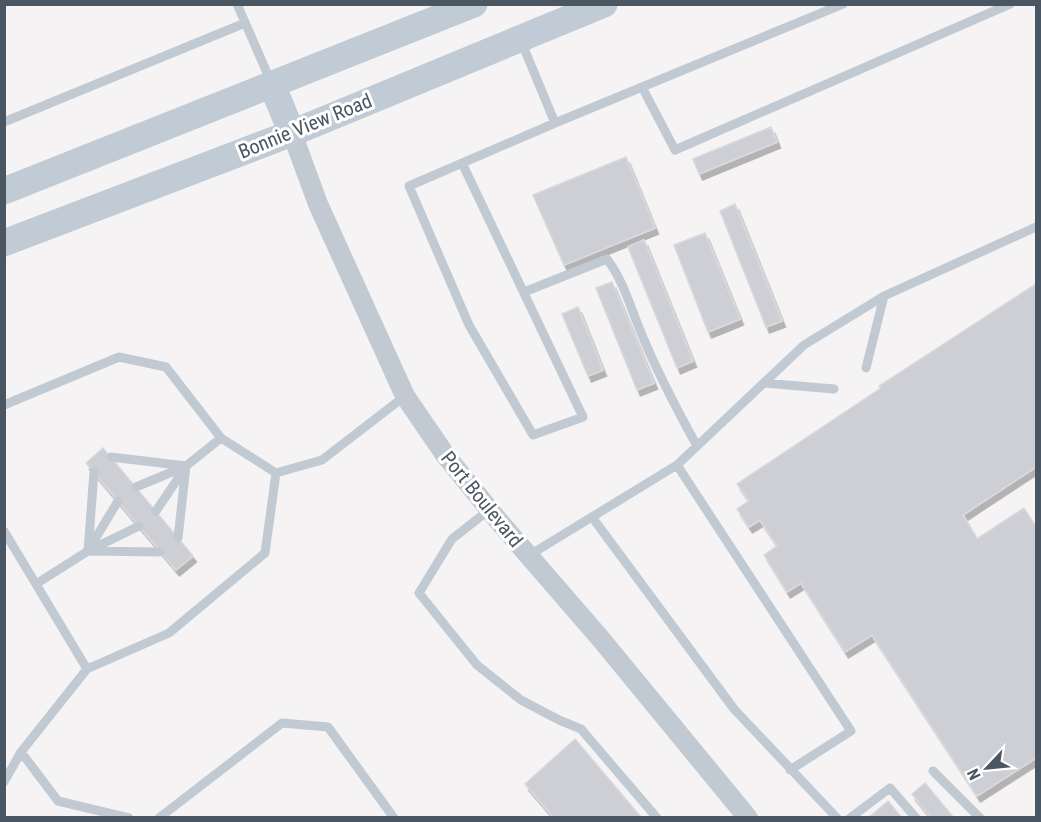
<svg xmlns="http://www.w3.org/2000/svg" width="1041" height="822" font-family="'Roboto Condensed',sans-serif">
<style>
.building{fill:#cdcfd5;stroke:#d7d9de;stroke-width:1.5;filter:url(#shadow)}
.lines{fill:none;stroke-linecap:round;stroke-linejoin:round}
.service{stroke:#c1cad2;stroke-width:9}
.minor{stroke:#c1cad2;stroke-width:20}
.secondary{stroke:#c1cbd6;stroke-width:27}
.labels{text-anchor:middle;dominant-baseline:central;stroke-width:6;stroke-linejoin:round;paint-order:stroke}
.street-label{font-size:20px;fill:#4a5661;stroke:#fff}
</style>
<defs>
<filter id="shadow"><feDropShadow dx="3.5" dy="6" stdDeviation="0" flood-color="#0004"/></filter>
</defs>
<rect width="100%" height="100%" fill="#f5f3f3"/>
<path class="building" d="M771,127l6,15 -78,32 -6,-15z
M626,157l29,71 -91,37 -31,-70z
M735,204l47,117 -16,6 -46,-116z
M705,233l35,86 -32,13 -34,-87z
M644,240l49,121 -16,7 -49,-121z
M612,282l42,101 -17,7 -41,-102z
M1036,284v183l-73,48 14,24 47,-31 12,19v231l-59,38 -105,-161 -27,17 -44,-69 -14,9 -23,-37 13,-9 -17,-26 -11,7 -12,-18 12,-8 -12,-17 144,-96 -2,-2z
M578,307l25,63 -15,6 -26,-62z
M103,448l90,108 -17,14 -90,-107z
M575,739l66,78 -87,1 -29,-34z
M925,783l29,35h-23l-19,-24z
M888,801l14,17h-34z"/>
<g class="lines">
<path class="service" d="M237,4l34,78
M642,87l33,63 335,-146
M4,122l241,-99
M555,123l288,-119
M462,163l121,254 -50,18 -64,-110 -60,-139 146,-63 -34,-82
M524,292l83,-33c16,21 23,47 33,71 16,40 36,78 57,116
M866,368l18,-72
M764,383l70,6
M4,405l115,-48 47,10 55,71 55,35
M111,457l75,9
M677,465l174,266 -61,39
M136,487l48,-20
M489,510l-37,29 -33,54 58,72 44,35 38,20 22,9 76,89
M156,511l29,-43
M592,517l142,192 103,109
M4,531l83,138
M178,538l8,-72 35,-28
M89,549l29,-48
M90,550l49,-24
M88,551l6,-79
M528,556l149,-91 127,-120 80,-49 152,-69
M36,584l52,-33 72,1
M933,771l47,47
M4,782l17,-30
M129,818l-71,-17 -37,-49 66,-83 82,-36 96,-80 11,-80 46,-13 83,-64
M159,818l123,-95 46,4 66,91
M850,818l40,-30 26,30"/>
<path class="minor" d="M292,133l26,71 87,192 41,60 51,63 103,119 148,180"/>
<path class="secondary" d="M272,85l20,48
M4,191l470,-187
M4,243l288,-110 312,-129"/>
</g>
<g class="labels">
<g class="street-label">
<text transform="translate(305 126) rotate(-22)">Bonnie View Road</text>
<text transform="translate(482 499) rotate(51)">Port Boulevard</text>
</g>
</g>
<rect width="1041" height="822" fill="none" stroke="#4a5661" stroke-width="12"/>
<g transform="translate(987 768) rotate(244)" stroke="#ffffff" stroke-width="4.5" paint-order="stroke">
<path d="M0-4.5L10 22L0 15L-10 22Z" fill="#4a5661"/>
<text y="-9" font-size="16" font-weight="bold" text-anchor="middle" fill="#4a5661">N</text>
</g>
</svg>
